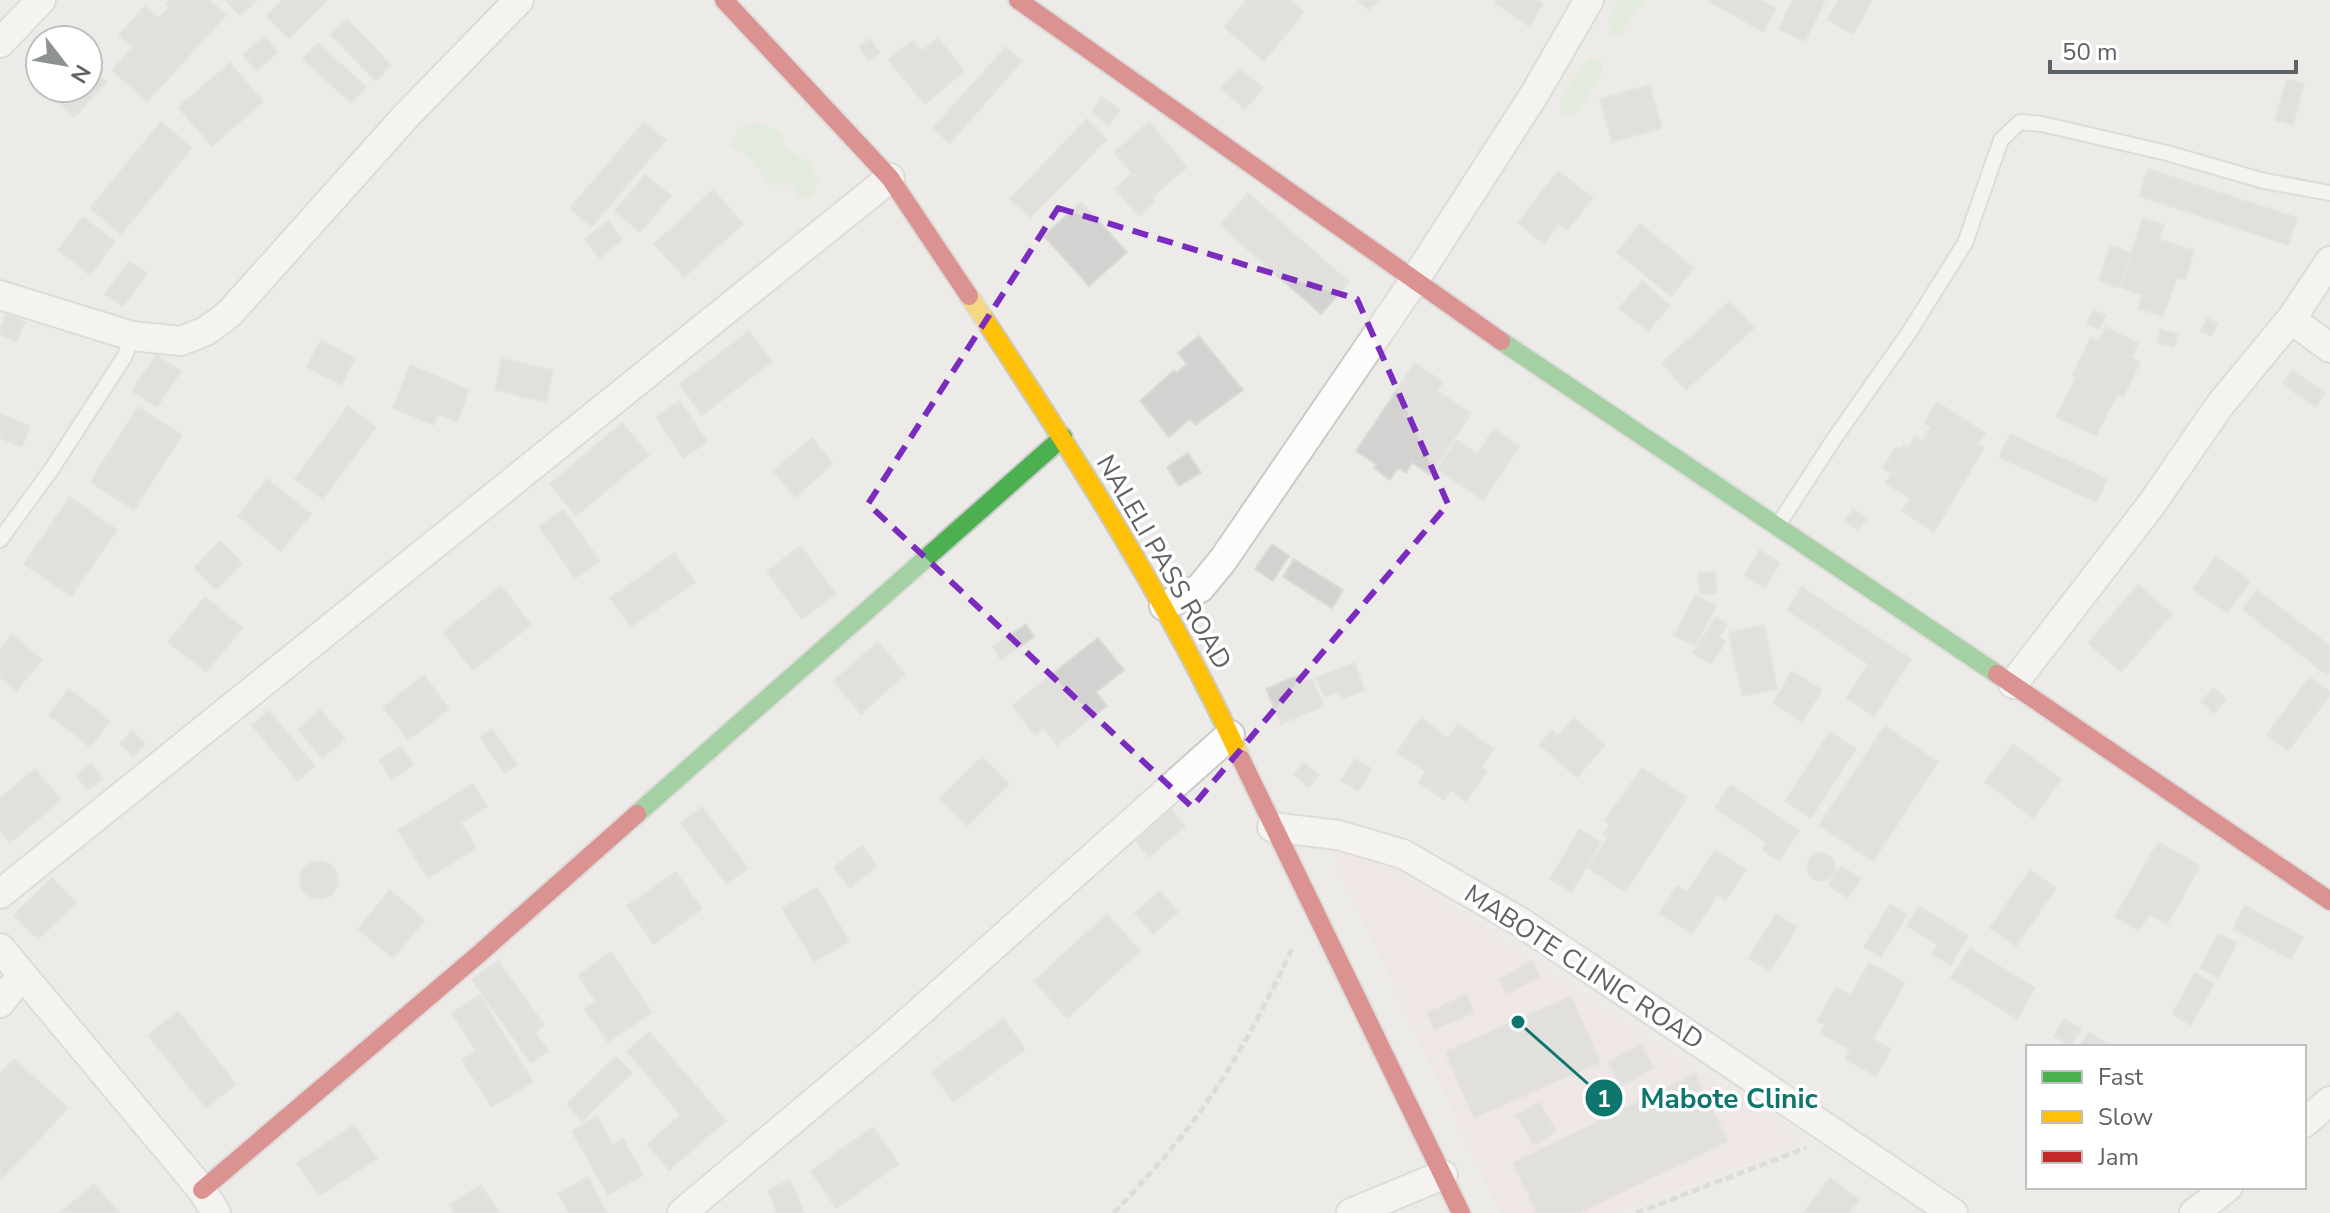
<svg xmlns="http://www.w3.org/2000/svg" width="2330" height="1213" font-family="'Nunito Sans',sans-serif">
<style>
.medical{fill:#f2e3e2}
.green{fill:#d8e9d2}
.building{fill:#d3d2d0;stroke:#dcdad6;stroke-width:2}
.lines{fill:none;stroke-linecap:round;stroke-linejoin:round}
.lane-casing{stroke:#c9cac9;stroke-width:18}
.street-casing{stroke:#c9cac9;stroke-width:32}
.fast-casing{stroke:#c9cac9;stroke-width:22}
.slow-casing{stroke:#c9cac9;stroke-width:22}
.jam-casing{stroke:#c9cac9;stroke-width:22}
.path{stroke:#c7cdc9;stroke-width:5;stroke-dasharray:8 4;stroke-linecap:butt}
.lane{stroke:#fcfcfb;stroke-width:14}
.street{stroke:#fcfcfb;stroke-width:28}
.fast{stroke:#4caf50;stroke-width:18}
.slow{stroke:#ffc107;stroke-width:18}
.jam{stroke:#c62828;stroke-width:18}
.marked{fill:none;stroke:#7b2cbf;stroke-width:6;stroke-dasharray:16 10;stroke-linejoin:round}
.labels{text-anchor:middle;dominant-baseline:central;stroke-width:7;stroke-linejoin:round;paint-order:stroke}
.street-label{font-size:26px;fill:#5d6266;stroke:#fff}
.leader{fill:none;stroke:#0f766e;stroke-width:3}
.callout-dot{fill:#0f766e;stroke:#fff;stroke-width:3}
.mark-label{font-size:24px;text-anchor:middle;font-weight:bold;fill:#fff}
.callout-label{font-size:28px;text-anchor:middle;font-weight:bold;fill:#0f766e;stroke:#fff;stroke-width:7;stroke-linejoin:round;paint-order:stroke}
</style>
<rect width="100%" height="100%" fill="#edebe7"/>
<path class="medical" d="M1330,850l57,14 418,278 -192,71h-113z"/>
<path class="green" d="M1617,0h27l-24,35 -9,-1 -4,-13z
M1590,58l12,2v15l-26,39 -15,2 -2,-14 10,-18z
M756,122l23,10 8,16 24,17 7,15 -5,15 -14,5 -7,-15h-21l-20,-25 -20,-15 7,-17z"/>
<path class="building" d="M170,0h39l17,15 -79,87 -35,-32 21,-23 -14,-12 26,-29 14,12 10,-11 -3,-3z
M226,0h31l-17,16z
M282,0h45l-38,39 -23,-23z
M1247,0h43l14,12 -40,49 -40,-34z
M1358,0h21l-10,10z
M1497,0h40l6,4 -14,22 -34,-23z
M1707,0h54l15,9 -13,23z
M1793,0h32l-20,41 -26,-12z
M1839,0h33l-19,34 -26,-14z
M347,19l44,46 -15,16 -45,-46z
M264,36l14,16 -21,19 -14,-16z
M938,38l26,33 -39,33 -37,-44 25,-20 9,11z
M870,39l10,14 -11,8 -10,-14z
M318,43l48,44 -15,16 -48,-44z
M1006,47l16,14 -72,82 -17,-15z
M230,63l33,39 -51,44 -34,-39z
M88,64l19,18 -33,35 -33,-29h47z
M1239,68l24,20 -18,21 -24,-21z
M2287,79l17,5 -11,41 -18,-5z
M1650,85l12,43 -50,14 -12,-43z
M1102,97l18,13 -11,15 -17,-14z
M1087,119l20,20 -77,79 -20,-19z
M161,122l31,26 -71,86 -31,-26z
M644,122l22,18 -75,87 -21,-19z
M1149,122l38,45 -35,30 -38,-45z
M2148,169l149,49 -9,27 -149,-49z
M1558,171l35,27 -26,32 -8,-6 -15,20 -26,-21z
M1131,174l24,28 -16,14 -24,-27z
M645,175l26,21 -31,36 -25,-21z
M713,190l30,34 -59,53 -30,-33z
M1248,193l101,89 -28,32 -101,-89z
M1081,202l46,50 -38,34 -45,-50z
M83,217l32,24 -25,34 -32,-25z
M2143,218l21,7 -5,14 35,12 -9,29 -8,-3 -14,40 -25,-9 4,-13 -22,-8z
M608,221l14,19 -22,18 -15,-19z
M1640,224l54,44 -23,28 -54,-44z
M2110,246l20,6 -11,36 -20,-7z
M129,261l18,12 -24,33 -18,-12z
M1642,281l28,24 -22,26 -29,-23z
M1730,301l24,27 -68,62 -24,-27z
M2093,310l13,5 -7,15 -12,-6z
M7,314l18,8 -9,20 -16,-8v-6z
M2207,318l11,6 -7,12 -11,-5z
M2105,327l33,16 -7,15 9,4 -17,35 -6,-3 -21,42 -40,-19 21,-40 -5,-2 19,-38 7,4z
M2160,329l18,5 -4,13 -17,-5z
M749,331l23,31 -70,53 -23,-31z
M1199,336l44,54 -48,35 -5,-6 -21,18 -29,-36 34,-31 2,3 11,-9 -9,-11z
M321,340l34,18 -14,27 -34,-18z
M156,355l25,16 -24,36 -25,-16z
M502,359l51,11 -7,32 -51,-12z
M1415,363l28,19 -6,9 34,22 -41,62 -18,-12 -6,10 -8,-5 -8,12 -16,-12 3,-3 -21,-14z
M410,365l59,25 -12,32 -19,-8 -4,11 -41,-17z
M2292,370l33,23 -10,14 -32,-23z
M680,401l27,41 -24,16 -27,-41z
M1937,402l48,31 -7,11 6,4 -50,84 -32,-21 8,-13 -25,-15 7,-9 -9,-6 13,-21 4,2 3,-4 5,3 7,-12 7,5 9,-14 -7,-4z
M348,406l28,21 -53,72 -28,-20z
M138,407l44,28 -48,75 -44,-28z
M0,414l30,12 -8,21 -22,-9z
M622,423l27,32 -73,61 -26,-32z
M1494,429l26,17 -37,54 -46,-31 20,-29 20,14z
M2010,434l97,45 -11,23 -97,-45z
M812,438l21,26 -38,33 -22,-26z
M1188,453l13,20 -22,13 -12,-19z
M267,479l44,35 -30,37 -43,-35z
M70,497l47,33 -46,66 -47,-32z
M1853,509l14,10 -9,11 -13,-9z
M563,510l37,51 -25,17 -36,-51z
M220,541l22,22 -26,27 -22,-22z
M1272,544l17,12 -16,25 -18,-12z
M801,546l35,48 -34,25 -35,-48z
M1760,550l20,13 -15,25 -21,-12z
M674,553l21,29 -64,45 -21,-29z
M2216,557l34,24 -23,32 -34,-24z
M1294,559l49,31 -11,18 -49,-31z
M1715,572l2,21 -17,2 -2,-22z
M2138,585l34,29 -51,58 -33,-29z
M501,586l30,39 -58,45 -30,-38z
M1802,587l109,72 -37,57 -27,-18 21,-34 -81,-54z
M2257,590l73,56v26l-3,3 -85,-66z
M1695,595l21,11 -21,40 -21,-11z
M205,597l38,31 -37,44 -38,-30z
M1716,617l11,7 -8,13 7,4 -15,23 -18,-11z
M1026,624l8,13 -33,23 -8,-13z
M1764,625l13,64 -35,7 -13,-63z
M12,634l30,26 -26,31 -16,-14v-28z
M1098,638l26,32 -28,22 11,14 -50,39 -13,-17 -9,7 -23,-29z
M878,642l27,32 -44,40 -28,-33z
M1354,663l11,27 -24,9 -3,-7 -13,5 -9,-19z
M1792,671l30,19 -20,32 -29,-19z
M1303,673l3,8 6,-2 12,27 -43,18 -15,-35z
M424,675l25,34 -41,31 -25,-33z
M2310,677l20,15v3l-42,56 -21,-16z
M2214,688l12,11 -12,14 -13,-11z
M69,689l41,32 -20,26 -41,-32z
M320,710l25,29 -23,19 -24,-29z
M269,711l46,55 -17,15 -46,-56z
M1421,718l27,20 10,-14 36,25 -13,18 6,4 -21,30 -15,-11 -7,10 -25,-18 7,-10 -29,-20z
M1574,718l31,27 -28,32 -38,-32 13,-15 6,6z
M1885,726l53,36 -65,99 -54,-36z
M492,729l25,36 -13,8 -24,-36z
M132,731l13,13 -12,12 -13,-12z
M1830,732l26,17 -45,69 -26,-17z
M2013,744l48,35 -28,39 -48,-36z
M401,746l12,19 -21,14 -13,-19z
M982,757l27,27 -42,42 -27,-28z
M1355,759l17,10 -14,22 -17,-10z
M1303,762l16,13 -10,12 -15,-12z
M91,764l12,15 -16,11 -11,-15z
M1642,768l45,29 -62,95 -37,-24 20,-31 -5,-3 7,-9 -6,-4z
M35,769l26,31 -51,43 -10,-12v-33z
M473,784l14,22 -26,17 15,25 -48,30 -30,-48z
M1731,785l68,46 -20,30 -17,-11 5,-7 -52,-35z
M702,807l46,61 -21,16 -46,-61z
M1171,809l14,17 -36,31 -14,-17z
M1580,829l21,13 -30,50 -21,-13z
M2158,842l42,24 -33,58 -18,-10 -10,17 -24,-14z
M862,846l15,20 -27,22 -16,-21z
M1715,850l31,20 -20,30 -9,-5 -25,39 -33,-21 18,-27 10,6z
M1807 867a14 14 0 1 1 28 0a14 14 0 1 1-28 0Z
M300 880a19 19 0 1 1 38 0a19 19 0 1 1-38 0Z
M1841,866l20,13 -13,19 -20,-13z
M2030,870l26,18 -40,58 -26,-18z
M676,872l26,37 -48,35 -27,-38z
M52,878l24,25 -38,36 -24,-24z
M817,887l32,54 -35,21 -32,-54z
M390,890l35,30 -32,38 -35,-29z
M1160,891l18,21 -25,22 -18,-21z
M1890,904l17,10 -26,43 -17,-10z
M1919,906l49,30 -17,29 -19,-11 6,-9 -31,-19z
M2245,906l58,31 -12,22 -58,-30z
M1107,914l33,37 -73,67 -33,-37z
M1776,914l21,13 -27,44 -21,-13z
M2218,934l19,9 -18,35 -19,-10z
M1970,948l65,40 -18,31 -66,-41z
M611,952l41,60 -44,30 -23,-33 11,-8 -18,-26z
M498,961l46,64 -9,8 13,18 -17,12 -59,-83z
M1532,961l8,16 -33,17 -8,-15z
M1869,963l36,20 -32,56 18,10 -15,27 -31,-17 5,-9 -30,-17 5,-8 -8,-4 19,-34 15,8z
M2195,973l19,11 -23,41 -19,-11z
M1466,994l8,18 -40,18 -7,-17z
M480,995l53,87 -41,25 -30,-47 14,-9 -24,-38z
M1571,996l29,66 -126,56 -29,-66z
M178,1011l58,73 -30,24 -58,-73z
M1004,1019l21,30 -72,53 -22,-30z
M2065,1019l16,10 -11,17 -16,-10z
M649,1032l77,89 -57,49 -22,-26 34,-29 -54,-64z
M2089,1032l23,15h-33z
M1641,1045l13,23 -33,18 -13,-24z
M616,1056l16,17 -50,48 -15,-17z
M14,1059l54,49 -68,73v-107z
M1695,1074l33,67 -149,72h-42l-24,-50z
M1539,1102l17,29 -22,14 -18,-30z
M597,1116l16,29 10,-6 20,36 -35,20 -36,-64z
M354,1125l23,34 -58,37 -22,-33z
M873,1127l26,37 -63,44 -25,-37z
M588,1177l19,36h-38l-11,-20z
M1830,1178l29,22 -10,13h-46z
M790,1180l14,33h-27l-9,-23z
M94,1184l25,29h-59z
M481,1185l18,28h-45l-5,-8z"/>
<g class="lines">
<g class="lane-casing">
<path id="lane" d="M1778,525l56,-86 74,-105 57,-91 36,-103 19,-18 22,2 125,29 97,28 66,12
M0,540l51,-70 74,-114 7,-20"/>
</g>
<g class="street-casing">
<path id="street" d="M0,43l41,-43
M0,295l132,41 49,5 25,-10 23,-17 177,-198 113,-116
M2291,319l39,29
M1164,606l36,-18 23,-28 191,-279 120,-186 55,-95
M2013,684l138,-179 69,-100 71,-86 39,-58
M1272,827l66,8 65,19 119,69 431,290
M0,894l890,-716
M0,948l202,242 14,23
M0,1003l21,-27
M2304,1123l26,-22
M682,1213l206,-173 342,-305
M1351,1213l92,-38
M2194,1213l34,-26"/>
</g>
<g class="fast-casing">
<path id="fast" d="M1501,341l496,333
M637,814l426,-377"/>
</g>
<g class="slow-casing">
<path id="slow" d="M969,296c99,149 197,300 272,463"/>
</g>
<g class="jam-casing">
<path id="jam" d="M724,0l166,178 79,118
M1018,0l483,341
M1997,674l333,227
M1241,759l220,454
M202,1190l277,-236 158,-140"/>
</g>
<path class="path" d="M1114,1213c36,-39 72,-78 101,-123 31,-46 55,-95 79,-145
M1636,1213l170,-65"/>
<use href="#lane" class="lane"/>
<use href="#street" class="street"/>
<use href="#fast" class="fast"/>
<use href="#slow" class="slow"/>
<use href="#jam" class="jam"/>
</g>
<path d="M0 0H2330V1213H0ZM1058,208l299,91 91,205 -256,303 -324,-303z" fill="#edebe7" fill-opacity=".55" fill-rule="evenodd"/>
<path class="marked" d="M1058,208l299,91 91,205 -256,303 -324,-303z"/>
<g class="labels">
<g class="street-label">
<text transform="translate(1164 562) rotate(60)">NALELI PASS ROAD</text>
<text transform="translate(1584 967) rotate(33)">MABOTE CLINIC ROAD</text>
</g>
</g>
<path class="leader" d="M1518 1022L1604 1098"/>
<g class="callout-dot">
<circle cx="1518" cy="1022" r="8"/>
<circle cx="1604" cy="1098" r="20"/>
</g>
<g class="mark-label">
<text x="1604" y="1107">1</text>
</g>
<g class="callout-label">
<text x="1729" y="1108">Mabote Clinic</text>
</g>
<rect x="2026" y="1045" width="280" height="144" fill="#ffffff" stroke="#bec0c2" stroke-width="2"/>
<rect x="2042" y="1071" width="40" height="12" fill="#4caf50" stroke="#bec0c2" stroke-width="2"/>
<text x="2098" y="1085" font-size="24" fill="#5d6266">Fast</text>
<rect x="2042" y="1111" width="40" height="12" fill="#ffc107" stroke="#bec0c2" stroke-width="2"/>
<text x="2098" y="1125" font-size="24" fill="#5d6266">Slow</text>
<rect x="2042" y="1151" width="40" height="12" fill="#c62828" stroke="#bec0c2" stroke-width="2"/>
<text x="2098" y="1165" font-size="24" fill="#5d6266">Jam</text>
<g transform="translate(64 64) rotate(121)"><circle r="38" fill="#ffffff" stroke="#bec0c2" stroke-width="2"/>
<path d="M0-6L14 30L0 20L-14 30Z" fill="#8f9293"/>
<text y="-12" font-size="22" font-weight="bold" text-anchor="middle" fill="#5d6266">N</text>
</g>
<path d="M2050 60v12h246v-12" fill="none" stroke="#5d6266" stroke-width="4"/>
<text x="2062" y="60" font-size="24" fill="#5d6266" stroke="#ffffff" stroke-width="6" paint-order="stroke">50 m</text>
</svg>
